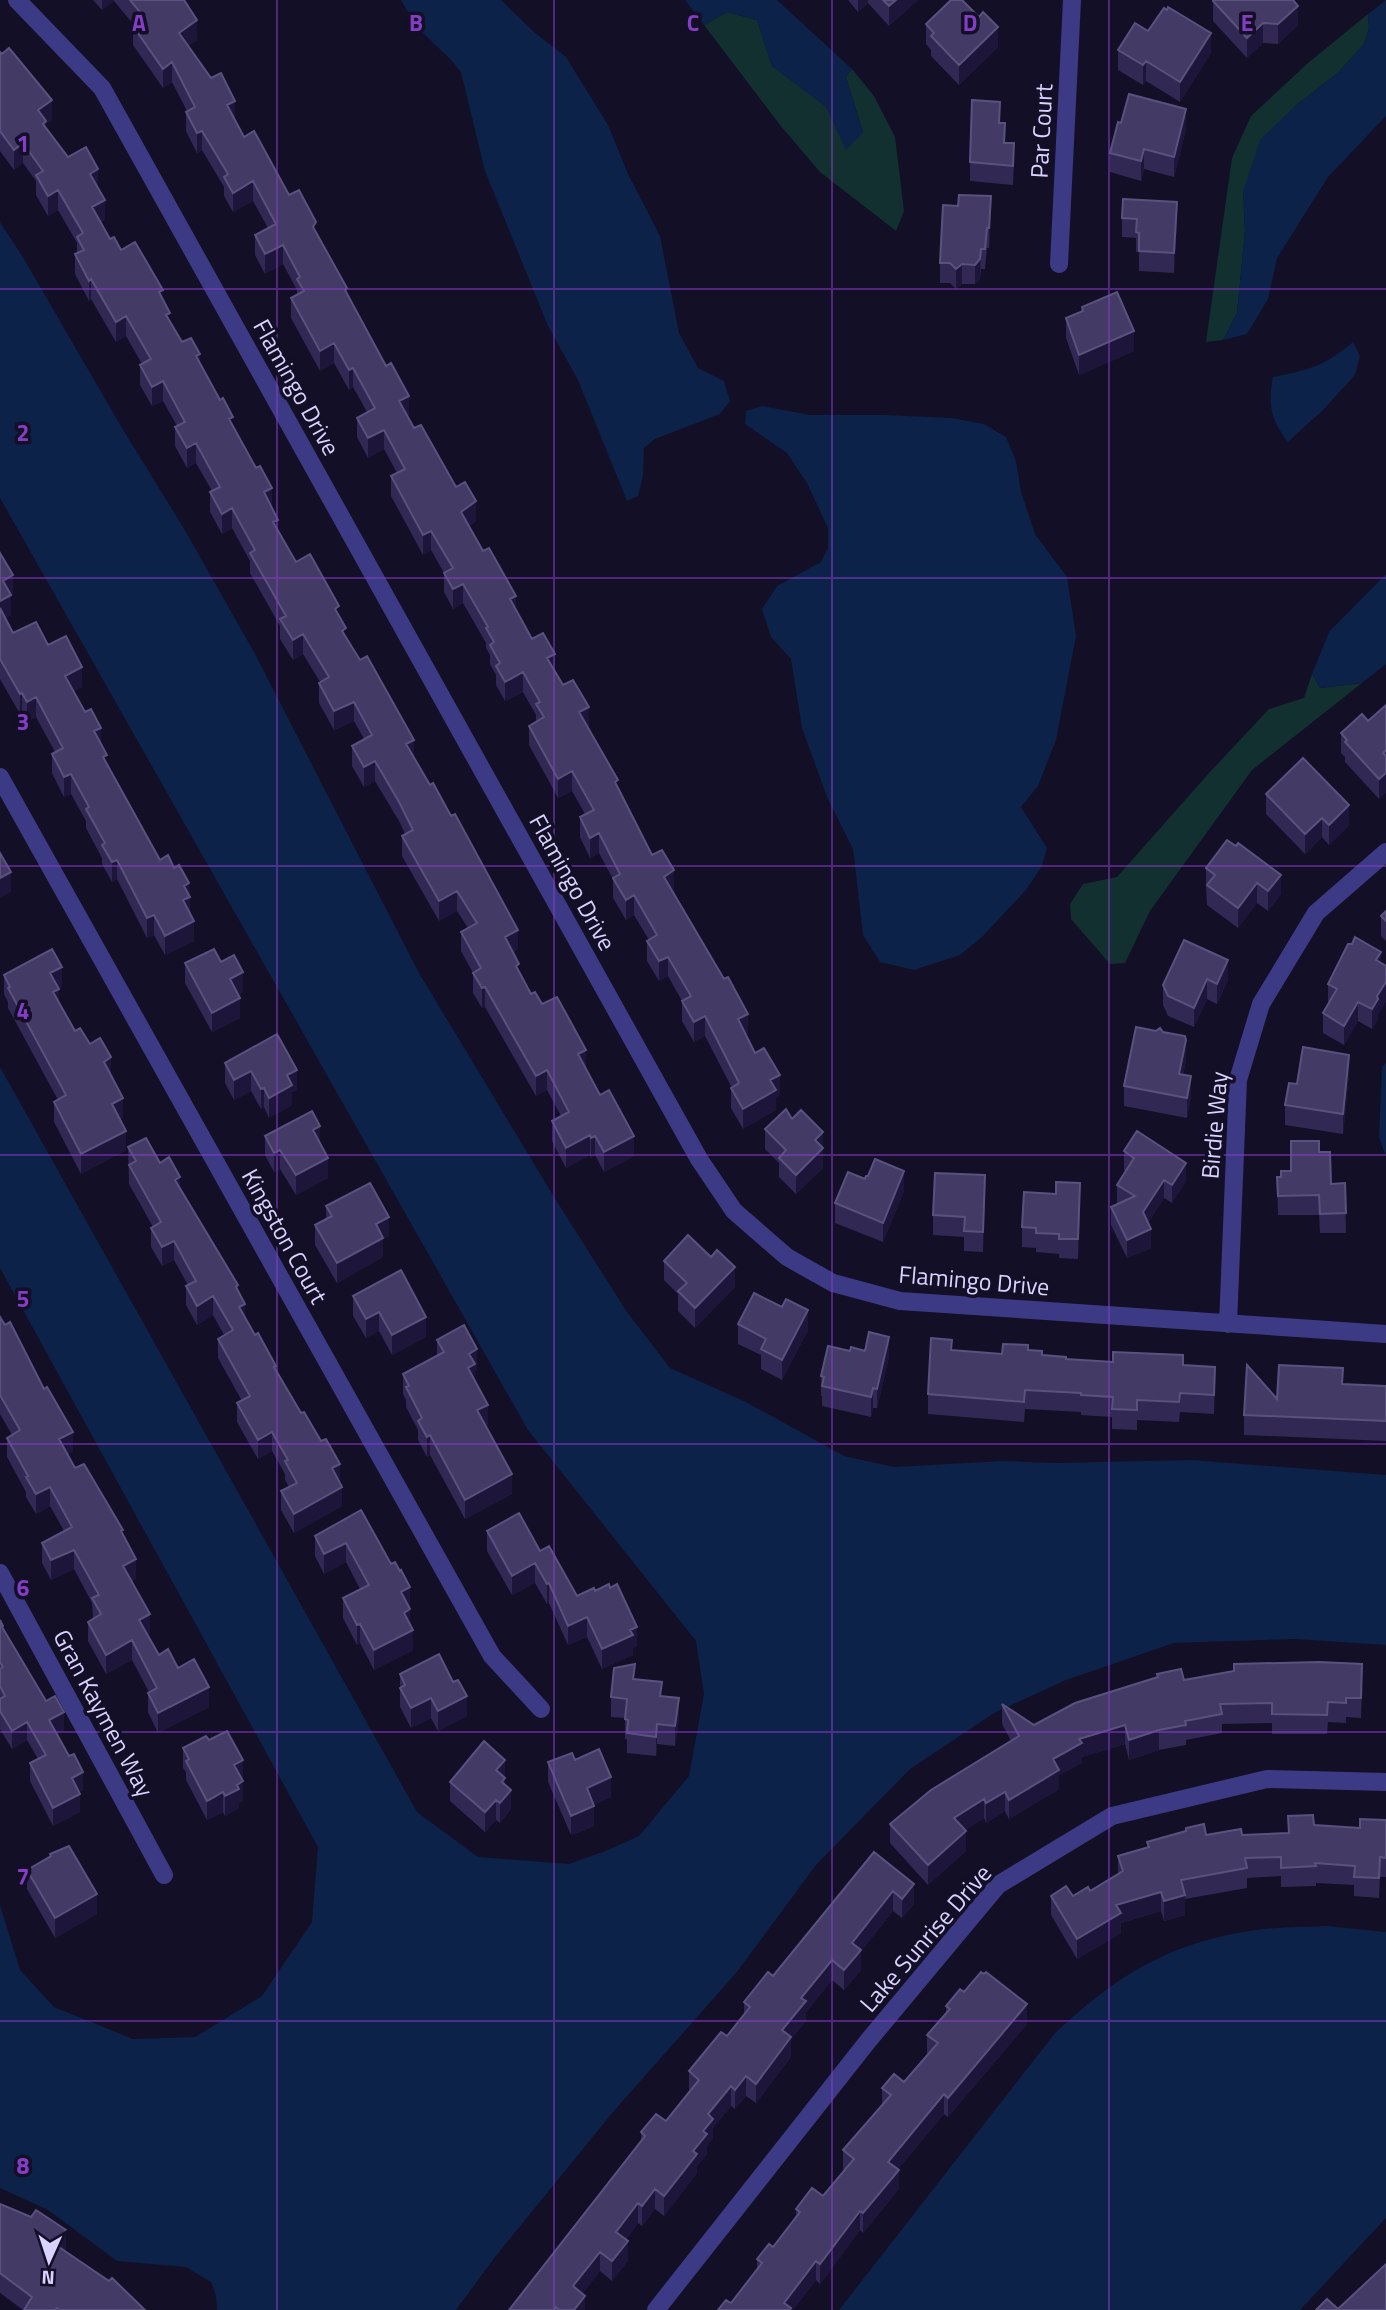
<svg xmlns="http://www.w3.org/2000/svg" width="1386" height="2310" font-family="'Titillium Web',sans-serif">
<style>
.green{fill:#12302f}
.water{fill:#0c2248}
.lines{fill:none;stroke-linecap:round;stroke-linejoin:round}
.minor{stroke:#3d3a85;stroke-width:18}
.wall{fill:#312854}
.shaded-wall{fill:#1d163a}
.building{fill:#433a66;stroke:#5a527e;stroke-width:2}
.grid{fill:none;stroke:#843dc5;stroke-width:2;stroke-opacity:0.55}
.labels{text-anchor:middle;dominant-baseline:central;stroke-width:7;stroke-linejoin:round;paint-order:stroke}
.street-label{font-size:24px;fill:#d9d4ff;stroke:#130f26}
.grid-label{font-size:23px;text-anchor:middle;font-weight:bold;fill:#843dc5;stroke:#130f26;stroke-width:7;stroke-linejoin:round;paint-order:stroke}
</style>
<rect width="100%" height="100%" fill="#130f26"/>
<path class="green" d="M727,12l30,8 15,46 91,67 -17,-56 6,-8 22,27 21,41 9,74 -8,20 -76,-59 -40,-47 -76,-100z
M1368,14l1,14 -5,16 -25,28 -44,34 -52,86 2,39 -8,82 -14,27 -17,2 26,-184 19,-42 57,-53z
M1312,674l8,14 42,-5 -110,87 -102,141 -25,52 -15,1 -39,-45 -1,-15 13,-20 34,-7 92,-104 60,-64 35,-11z"/>
<path class="water" d="M401,0h100l33,32 32,25 42,68 20,49 32,62 19,97 19,35 26,13 6,20 -10,13 -65,25 -11,9 -1,28 -5,20 -11,5 -49,-121 -30,-54 -63,-155 -24,-99 -9,-11 -36,-35z
M685,0h92l75,69 -6,8 17,56 -17,17 -20,-43 -54,-41 -15,-46 -30,-8 -23,13z
M1386,0v116l-58,61 -51,81 -9,41 -21,35 -24,6 14,-27 8,-82 -2,-39 17,-52 35,-34 44,-34 25,-28 5,-16 -1,-14z
M0,222l24,37 98,169 61,99 71,125 165,321 135,224 73,115 43,56 76,34 98,54 50,11 108,-6 53,2 136,-3 195,15v170l-90,-6 -122,4 -108,37 -72,33 -84,56 -94,96 -80,108 -123,139 -118,145 -39,53h-239l-1,-15 -5,-13 -25,-15 -69,-6 -69,-51 -48,-22v-283l20,65 34,37 79,32 62,-2 67,-41 50,-74 6,-75 -318,-579v-201l417,745 61,45 91,7 39,-14 31,-14 50,-60 15,-82 -8,-53 -168,-211 -528,-932z
M1353,342l7,14 -5,19 -31,34 -36,33c-18,-23 -20,-37 -15,-65 36,-7 52,-11 80,-35z
M762,406l48,9h74l68,3 32,6 22,13 10,24 5,31 14,42 32,43 9,59 -20,104 -18,46 -17,21 26,41 -5,18 -16,24 -43,46 -23,19 -46,15 -34,-8 -17,-27 -10,-86 -26,-52 -25,-69 -11,-69 -20,-22 -9,-28 15,-23 44,-24 7,-14v-20l-21,-45 -20,-30 -42,-29 1,-13z
M1386,574v90l-24,19 -42,5 -8,-14 17,-42z
M1386,1063v94l-7,-20 3,-70z
M1326,1926l60,6v286l-86,92h-461l216,-277c62,-58 115,-91 201,-103 23,-3 47,-3 70,-4z"/>
<g class="lines">
<path class="minor" d="M17,0l85,88 597,1071 35,52 53,46 46,26 67,18 486,33
M1059,264l13,-264
M0,777l492,879 49,53
M1228,1324l10,-244 23,-76 55,-91 70,-61
M0,1573l164,302
M656,2310l212,-269 130,-156 114,-69 155,-37 119,3"/>
</g>
<path class="wall" d="M93,0h91l13,40 -9,6 56,91 72,96 93,182 -2,1 7,12 62,93 -7,5 63,113 23,32 34,56h-1l64,128 22,35 -2,1 76,143 -2,1 9,18 25,42 -4,2v13l-33,19 -12,-21v-20h1l-27,-52 -11,6 -12,-21v-20l-14,-25 -9,5 -12,-20v-20l2,-1 -15,-25 -8,5 -13,-22v-19l-14,-26 -9,5 -10,-21v-20l5,-3 -13,-23 -14,7 -29,-53v-19l7,-5v-6l-13,-23 -18,9 -9,-16v-10l-6,-11v-9l-4,-7v-5l-23,-40 -10,6 -9,-17v-19l-13,-23 -8,5 -32,-59v-20l6,-3 -13,-24 -16,9 -11,-21v-19l10,-6 -14,-25 -4,3 -15,-27 -14,8 -29,-53v-20l6,-4v-4l-14,-26 -18,10 -10,-19v-20l13,-7 -15,-27 -20,11 -9,-16v-9l-22,-37 -5,3 -11,-22v-19l1,-1 -15,-29 -9,6 -30,-43v-19l1,-1 -20,-24 -12,9z
M848,0h70l-29,26 -21,-23 -10,9z
M1213,1l85,24 -20,19 -15,-1 -16,15 -34,-37z
M926,24l72,23 -39,38 -28,-29v-6l-5,-6z
M1148,31l63,22 -31,49 -34,-21 -3,4 -25,-15v-20z
M0,52l52,68 -6,4v4l22,29 30,31 7,32 -4,2 9,17 11,11 42,49 7,23 12,20 18,22 33,63 39,81 6,24 18,30 43,54 7,22 68,120 104,191 -5,3 6,20 12,22 11,10 44,65 48,87 -30,16 -9,-17 -4,3 -1,-3 -24,13 -14,-27v-20l9,-5 -14,-26 -11,6 -51,-89 -3,1 -9,-15v-20l-12,-22v-19l7,-4 -11,-17 -18,10 -37,-65v-20l3,-2 -6,-13 -24,-40 -11,6 -12,-21v-20l12,-7 -10,-18 -20,9 -15,-27v-20l1,-1 -17,-28 -10,6 -13,-21v-13l-30,-53v-12l-18,-33 -10,6 -12,-22v-20l2,-1 -16,-28 -9,5 -12,-22v-19l2,-1 -14,-25 -11,5 -12,-21v-20l2,-1 -16,-28 -10,6 -25,-43 -2,2 -14,-27v-20l2,-1v-10l-19,-33 -10,6 -12,-21v-14l-13,-18 -9,7 -14,-19z
M1000,123l5,20 9,20 -1,22 -43,-4v-19z
M1121,123l65,6 -12,48 -30,-8 -3,12 -31,-9v-19z
M991,216l-2,32h-2l-2,21h-4l-1,10 -5,5h-13l-6,5 -6,-6h-10v-20z
M1122,218l55,3 -3,52 -35,-2v-19h-3v-14l-14,-1z
M1082,307l52,44 -55,24 -13,-37v-20l16,-7z
M0,553l13,42 -2,1v19l-6,3 8,15 35,12 34,42 -9,4 28,52 6,22 53,95 14,8 15,15 1,30 4,28 -29,14 -11,-20 -7,3 -30,-59 -5,3 -10,-18v-6l-16,-30v-7l-15,-27 -7,3 -12,-24v-19l3,-2 -19,-35 -9,5 -5,-9 -2,1 -20,-35z
M1386,705v87l-7,7 -34,-37v-5l-4,-4v-20l27,-12z
M1266,794l83,31 -20,20 -7,-8 -17,17 -39,-40z
M1236,846l45,48 -13,17 -11,-8 -19,25 -31,-23 -1,-18v-19z
M1386,911v30l-5,-5v-20z
M1348,944l30,71v4l-6,10 -14,-8 -14,24 -21,-12v-20l6,-9 -1,-1v-19z
M1228,960v20l-11,24 -10,-5 -13,28 -26,-11 -5,-11v-20z
M221,962l22,30 -5,3 2,23 -28,14 -27,-49v-20z
M4,975l58,12 -3,1v14l16,29 15,13 21,31 12,43 -3,1 6,31 -45,24 -27,-52v-20l4,-2 -50,-92v-6l-4,-8z
M277,1034l20,56 -5,2v13l-23,13 -5,-11 -3,2 -10,-18 -17,9 -9,-17v-20z
M1186,1060l-3,15 8,21 -4,22 -63,-12v-20z
M1349,1074l-6,60 -58,-9v-20l12,-21z
M792,1119l31,13v36l-27,26 -17,-17v-14l-14,-14v-20z
M265,1136l63,42 -32,17 -16,-26 -6,3 -9,-17z
M128,1147l32,16 20,25 58,103 7,27 95,165 2,23 -48,27 -13,-23v-19l8,-4 -4,-7v-6l-13,-23 -14,8 -21,-37v-19l5,-2 -24,-43v-19l6,-4 -11,-20 -16,10 -11,-20v-19l2,-1 -14,-25 -12,6 -11,-19v-19l2,-1 -24,-43z
M1124,1151l62,30 -14,22 -8,-5 -16,25 3,25 -24,10 -16,-33v-18l8,-3 -2,-1v-18l9,-14 -2,-1z
M1319,1152l12,32 14,-1 1,50h-26l-1,-18h-41l-1,-38h4l10,-6z
M865,1179l39,12 -21,51 -48,-19v-20z
M985,1195l-2,57 -19,-1v-14l-31,-2v-20z
M1080,1203l-2,56 -19,-1v-4l-23,-2v-4l-14,-1v-20z
M326,1206l63,30 -6,3v18l-46,26 -22,-38v-20l11,-6z
M664,1261l71,26 -40,41 -17,-17v-17l-14,-14z
M353,1296l73,41 -34,18 -13,-24 -13,7 -13,-22z
M782,1307l26,23 -26,50 -21,-11v-14l-23,-11v-20z
M0,1317l73,134 -5,3 7,14 48,66 13,44 -4,3 18,52 -3,2 12,20 19,13 31,39 -51,26 -10,-21v-19l1,-1 -17,-32 -26,14 -18,-33v-19l5,-3 -1,-16 -18,-34 -23,11 -9,-17v-20l22,-12 -14,-25 -14,8 -10,-17v-5l-19,-35v-19l5,-3 -12,-21z
M437,1340l40,29 -2,2v10l13,43 -2,1 26,69 -47,25 -35,-64 -3,2 -9,-17v-10l-12,-23v-7l-3,-6v-20l34,-19z
M952,1350l50,4 26,-4 14,5 24,4 117,6 32,21 -1,28 -34,-2 -1,10 -42,-2v10l-25,-1v-12l-31,-2v-3l-56,-3 -1,13 -96,-8v-20z
M850,1351l39,6 -12,51h-4l-2,9 -49,-11v-10h-1v-20z
M1343,1384l43,2v55l-142,-6v-20l33,-16z
M361,1510l49,97h-1l4,43 -39,20 -14,-27 -3,2 -14,-27v-20l17,-9 -14,-27 -22,12 -9,-18v-20z
M487,1531l53,20 37,45 60,50 -4,2v7l-31,14 -15,-32 -19,8 -19,-42 -2,1 -12,-21 -23,12 -25,-44z
M0,1620l3,10 61,100 -7,4 26,56 -4,2 1,20 -27,14 -23,-45v-18l8,-4 -11,-19 -15,9 -12,-20z
M400,1674l67,42 -29,15 -7,-13 -20,10 -11,-21z
M1157,1674l27,6 178,4 -1,34 -15,-1v6l-18,-1 -1,12h-55v-11l-50,1v9l-36,7v5l-27,5 -30,10 -4,-16 -43,13v6l-23,12v14l-50,30 -4,-8 -19,12 -2,-5 -19,12 1,21 -38,34 -38,-42v-19l121,-83 -9,-17v-20l32,21 123,-47z
M635,1679l27,17 17,22 -4,28 -18,-2 -1,12 -29,-3v-14h-2v-21l-14,-1v-20z
M209,1740l34,20v41l-4,2v5l-14,8 -2,-4 -16,8 -21,-40v-8l-3,-4v-20z
M505,1760v25l6,24 -11,14 -4,-3 -11,12 -35,-31v-19z
M575,1760l36,37 -18,8 1,21 -23,9 -23,-53v-20z
M1288,1816l26,9 46,3 26,-8v57h-6l-1,21 -25,-2v-11l-38,-2v3l-35,1v-11l-34,2v10l-62,11v16l-21,6 -3,-10 -40,12v10l-44,26 -26,-44v-19h22l17,-5 28,-17v-18l29,-9v-5l59,-7 82,-2z
M874,1852l40,52 -12,14 -9,-7 -32,40v19l-17,20 -12,-10 -26,32v9l-15,18v18l-35,46 -10,-7 -11,13 -4,-3 -18,22v10l-6,8v8l-10,12v7l-33,43 -9,-7 -13,17 -4,-3 -12,16 2,22 -16,20 -12,-10 -18,23 3,16h-76l132,-168v-10l25,-11 23,-29v-21l38,-35 17,-22v-12l29,-26z
M50,1854l47,60 -42,24 -28,-49v-19l23,-14z
M964,1992l63,32 -79,93 -4,-3 -46,55 1,20 -36,44 -3,-3 -40,54 -4,-4 -23,30h-75l13,-7 26,-35v-9l16,-12 23,-30v-8l27,-13 21,-26 -1,-1v-19l39,-45v-17l22,-6 23,-28v-19l19,-22v-7z
M0,2204l66,46 -1,1 80,59h-122l-23,-17z"/>
<path class="shaded-wall" d="M102,0h12v1l-12,9z
M858,0h10v3l-10,9z
M896,0h22l-29,26v-20z
M1298,6v19l-20,19v-20z
M197,20v20l-18,12v-19z
M1263,23v20l-16,15v-20z
M998,27v20l-39,38v-20z
M1211,33v20l-31,49v-20z
M1146,61v20l-3,4v-20z
M172,62v20l-9,6v-19z
M52,100v20l-6,4v17l-8,-31z
M235,101v20l-8,-16z
M1186,109v20l-12,48v-20z
M202,131v19l-5,3v-20z
M23,143v20l-9,7v-20z
M1144,149v20l-3,12v-20z
M98,169v20l-8,-15z
M253,181v20l-20,11v-19z
M58,190v20l-10,6v-20z
M991,196v20l-2,32v-20z
M105,200v20l-13,7v-20z
M1177,202v19l-3,52v-20z
M283,245v19l-18,10v-20z
M981,249l-1,30 -5,5v-19z
M962,264v20l-6,5v-20z
M91,279v20l-2,2v-20z
M126,316v20l-10,6v-20z
M1134,331v20l-55,24v-20z
M334,343v20l-14,8v-20z
M200,354v20l-4,-18z
M353,368v19l-4,3v-20z
M163,381v20l-11,5v-19z
M409,396v19l-10,6v-20z
M384,430v19l-16,9v-20z
M196,443v20l-9,5v-20z
M272,488v19l-8,-15z
M476,501v20l-15,10v-19z
M232,508v20l-10,6v-20z
M278,520v19l-5,-17z
M431,531v19l-8,5v-20z
M13,575v20l-2,1v19l-11,6v-20l3,-20z
M463,584v19l-10,6v-20z
M516,596v19l-6,-16z
M303,634v20l-10,6v-20z
M555,654v20l-8,-16z
M82,667v20l-17,9v-20z
M523,672v20l-18,9v-19z
M22,693v20l-2,1v-20z
M36,697v20l-9,5v-20z
M354,702v19l-20,9v-19z
M589,707v20l-10,5v-20z
M101,728v19l-7,-16z
M414,740v19l-8,-15z
M375,761v20l-11,6v-20z
M572,771v20l-14,7v-19z
M1386,773v19l-7,7v-20z
M71,774v20l-7,3v-20z
M1349,805v20l-20,20v-20z
M1322,818v19l-17,17v-20z
M599,833v20l-9,5v-20z
M117,860v19l-5,3v-20z
M674,870v20l-10,6v-19z
M11,872v20l-11,6v-20z
M1281,875v19l-13,17v-20z
M189,883l1,33 -7,4 1,-34z
M1257,883v20l-19,25v-20z
M457,891v20l-18,10v-20z
M634,895v20l-8,5v-20z
M154,915v20l-7,3v-20z
M194,921v20l-29,14v-19z
M518,930v19l-13,8v-20z
M1381,952v20l-5,-12z
M668,957v19l-9,5v-20z
M1228,960v20l-11,24v-20z
M62,967v20l-12,6v-20z
M243,972v20l-13,7v-20z
M1207,979v20l-13,28v-19z
M1386,982v20l-8,13v4l-6,10v-20l5,-13z
M485,987v20l-3,1v-20z
M59,989v19l-6,-16z
M240,998v20l-28,14v-19z
M1358,1002v19l-14,24v-19z
M748,1014v20l-10,5v-20z
M705,1016v20l-11,6v-20z
M1186,1040v20l-7,34v-20z
M586,1050v19l-8,-15z
M1349,1055v19l-6,60v-20z
M111,1057v20l-7,-15z
M297,1070v20l-5,2v13l-23,13v-20l18,-23z
M547,1070v20l-11,6v-20z
M251,1071v20l-17,9v-20z
M780,1075v20l-4,2v13l-33,19v-20l27,-29z
M1191,1076v20l-4,22v-20z
M264,1088v19l-3,2v-20z
M123,1098v20l-11,6v-20z
M320,1126v20l-7,-16z
M126,1131v19l-45,24v-20z
M823,1132v36l-27,26v-19l19,-35z
M590,1135v20l-24,13v-20z
M595,1136v19l-4,3v-20z
M634,1136v20l-30,16v-20z
M280,1150v19l-6,3v-19z
M328,1158v20l-32,17v-20z
M1186,1163v18l-14,22v-18z
M904,1171v20l-21,51v-19z
M985,1175v20l-2,57v-20z
M180,1177v19l-5,-16z
M1164,1180v18l-21,32v-18z
M1080,1183v20l-2,56v-20z
M389,1217v19l-6,3v18l-46,26v-20l39,-39z
M1151,1229v19l-24,10v-18z
M174,1241v19l-12,6v-19z
M735,1267v20l-40,41v-20z
M213,1296v19l-16,10v-19z
M245,1304v19l-6,-16z
M808,1310v20l-26,50v-20z
M379,1312v19l-13,7v-19z
M426,1317v20l-34,18v-20z
M889,1337v20l-12,51v-19z
M477,1349v20l-2,2v12l-7,-15 1,-14z
M1215,1367v19l-1,28v-19z
M873,1388v20l-2,9v-20z
M488,1405v19l-11,6v-20z
M73,1432v19l-14,8v-20z
M272,1432v19l-14,8v-19z
M430,1435v20l-3,2v-20z
M340,1464v19l-8,-15z
M512,1474v20l-47,25v-19z
M50,1487v19l-14,8v-20z
M342,1487v19l-48,27v-19z
M346,1543v19l-22,12v-20z
M74,1550v19l-23,11v-20z
M136,1559v19l-13,7v-19z
M535,1563v20l-23,12v-19z
M549,1583v20l-2,1v-20z
M410,1587v20l-9,5v-20z
M410,1609v20l-6,-16z
M150,1614v19l-11,7v-20z
M587,1617v20l-19,8v-19z
M360,1624v19l-3,2v-20z
M637,1627v19l-4,2v7l-31,14v-20l28,-19z
M413,1630v20l-39,20v-20z
M132,1640v20l-26,14v-19z
M209,1687v20l-51,26v-20z
M467,1696v20l-29,15v-20z
M431,1698v20l-20,10v-20z
M679,1698v20l-4,28v-20z
M64,1712v18l-15,8v-18z
M27,1722v18l-15,9v-18z
M657,1724v20l-1,12v-19z
M1125,1725v19l-43,13v6l-23,12v14l-50,30v-19l44,-41 26,-20z
M1159,1730v20l-30,10v-20z
M243,1760v20l-9,-15z
M505,1760v36l6,-6v19l-11,14v-20l-4,-33z
M83,1772v18l-11,6v-18z
M611,1777v20l-24,11v-20z
M243,1781v20l-4,2v5l-14,8v-20l12,-11z
M223,1792v20l-16,8v-19z
M1005,1792v19l-19,12v-20z
M80,1794v18l-27,14v-18z
M984,1799v19l-30,19v-19z
M496,1800v20l-11,12v-20z
M594,1806v20l-23,9v-19z
M966,1831v20l-38,34v-20z
M914,1884v20l-12,14v-19z
M893,1891v20l-32,40v19l-17,20v-20l8,-27z
M1161,1892v19l-40,12v10l-44,26v-20l39,-34z
M97,1894v20l-42,24v-20z
M1185,1895v20l-21,6v-20z
M832,1960v20l-26,32v9l-15,18v18l-35,46v-19l26,-54 19,-32z
M1027,2004v20l-79,93v-19z
M746,2076v20l-11,13v-19z
M731,2086v20l-18,22v10l-6,8v8l-10,12v7l-33,43v-20l29,-45 10,-20 5,-17z
M944,2094v20l-56,67v-19z
M899,2170v19l-36,44v-20z
M655,2189v20l-13,17v-20z
M638,2203v20l-22,28v-19z
M860,2211v19l-40,54v-20z
M66,2230v20l-10,14v-19z
M628,2241v20l-16,20v-20z
M600,2252v19l-27,35v-20z
M816,2261v19l-23,30h-9v-7z
M585,2296v14h-11z"/>
<path class="building" d="M130,0h54l13,20 -18,13 32,45 10,-5 14,28 -8,4 17,32 10,-6 35,64 10,-5 17,32 -3,5 34,61 -2,2 41,76 5,-3 18,33 -10,5 15,27 7,-3 35,62 9,-5 11,19 -15,11 22,39 6,-3 27,48 -6,3 22,40 11,-6 12,21 -8,4 16,27 10,-5 16,27 -10,5 39,68 -3,2 37,73 10,-5 12,20 -10,7 60,102 4,-2 20,37 -10,5 17,34 9,-5 16,27 -10,5 6,10 -33,19 -12,-21 8,-5 -34,-67 -11,6 -12,-21 9,-5 -23,-39 -9,4 -12,-20 10,-6 -23,-40 -8,5 -13,-22 7,-4 -21,-41 -9,5 -10,-21 14,-7 -22,-39 -14,8 -29,-53 15,-9 -8,-13 4,-2 -17,-30 -18,10 -9,-16 4,-3 -10,-18 4,-3 -8,-14 2,-1 -25,-43 -10,5 -9,-16 9,-5 -22,-37 -8,4 -32,-59 14,-7 -21,-39 -16,8 -11,-20 18,-10 -22,-40 -4,2 -15,-27 -14,8 -29,-53 13,-7 -7,-12 3,-2 -17,-32 -18,9 -10,-19 21,-11 -23,-43 -20,12 -9,-16 4,-3 -26,-43 -5,2 -11,-21 9,-5 -23,-45 -9,7 -30,-43 12,-8z
M883,0h13l-7,6z
M951,0h11l17,17 4,-5 15,15 -39,38 -28,-29 3,-3 -8,-9z
M1214,0h79l5,6 -20,18 -15,-1 -16,15 -34,-37z
M1168,7l43,26 -31,49 -34,-21 -3,4 -25,-15 17,-27 13,8 16,-23 3,2z
M9,48l43,52 -14,10 8,11 -3,3 25,33 18,-10 12,22 -8,5 15,26 -13,7 18,32 4,-2 7,13 14,-8 28,48 -4,2 11,21 -4,2 16,27 9,-4 9,16 -4,2 24,44 3,-2 10,19 -4,2 27,49 4,-2 12,22 -8,4 14,28 -5,2 23,40 14,-8 29,52 -4,3 11,19 -4,3 18,29 7,-4 47,84 -8,4 24,41 3,-2 18,33 4,-2 63,116 -13,7 14,27 -3,2 15,28 4,-2 7,12 15,-7 29,53 -8,4 22,41 9,-5 25,46 -30,16 -9,-16 -4,2 -1,-3 -24,13 -14,-27 17,-9 -22,-42 -11,6 -51,-89 -3,1 -9,-15 8,-5 -20,-36 16,-9 -20,-32 -18,10 -37,-65 11,-6 -14,-28 -24,-41 -11,6 -12,-21 20,-11 -18,-33 -20,9 -15,-28 10,-6 -26,-43 -10,6 -13,-21 6,-3 -36,-63 5,-3 -23,-42 -10,6 -12,-22 10,-5 -24,-44 -9,5 -12,-21 10,-5 -22,-41 -11,6 -12,-22 11,-6 -25,-43 -10,6 -25,-43 -2,2 -14,-27 9,-4 -7,-13 6,-4 -25,-43 -10,6 -12,-21 7,-4 -20,-28 -9,7 -14,-19v-79l2,2z
M1129,94l57,15 -12,48 -30,-8 -3,12 -31,-8 8,-31 3,1z
M972,100l28,2 -1,21h6l-1,20h10l-1,23 -43,-4z
M959,195l32,1 -2,32h-2l-2,21h-4l-1,10 -5,6 -13,-1 -6,5 -6,-6h-10l3,-58 15,1z
M1123,199l54,3 -3,51 -35,-2v-18l-3,-1 1,-13 -15,-1z
M1117,292l17,39 -55,24 -13,-37 17,-7 -1,-4z
M0,553l13,22 -10,6 8,14 -11,6z
M0,608l13,25 23,-11 12,23 18,-9 16,31 -17,9 20,36 6,-3 10,19 -7,3 13,24 -4,2 57,103 8,-5 6,13 5,-3 10,18 -5,3 6,11 -7,3 11,21 -29,15 -11,-21 -7,3 -30,-58 -5,2 -10,-17 3,-2 -19,-34 3,-2 -18,-33 -7,3 -12,-23 11,-6 -27,-51 -9,5 -5,-9 -2,1 -20,-35z
M1386,705v45l-3,3 3,3v17l-7,6 -34,-37 2,-2 -6,-7 21,-19 6,7z
M1303,758l46,47 -20,20 -7,-7 -17,16 -39,-40z
M1227,840l9,6 2,-3 43,32 -13,16 -11,-8 -19,25 -31,-23 8,-10 -9,-7z
M0,853l11,19 -11,6z
M1386,911v10l-5,-5z
M1355,937l26,15 -5,8 10,6v16l-9,14 1,3 -6,10 -14,-7 -14,24 -21,-13 14,-24 -9,-5 20,-40h4z
M1184,940l44,20 -11,24 -10,-5 -13,29 -26,-12 -5,-11z
M52,949l10,18 -12,6 9,16 -6,3 22,39 5,-3 10,16 10,-6 11,19 -7,5 19,36 -11,6 14,27 -45,23 -27,-52 12,-7 -58,-107 2,-1 -6,-12z
M214,949l7,13 13,-7 9,17 -13,7 10,19 -28,15 -27,-50z
M1136,1027l20,4 4,-3 3,4 22,4 1,4 -7,34 12,2 -4,22 -63,-12z
M277,1034l20,36 -10,5 5,10 -23,13 -5,-10 -3,1 -10,-18 -17,9 -9,-17z
M1303,1047l46,8 -6,59 -58,-9 4,-22 8,1z
M786,1109l6,10 9,-9 22,22 -8,8 8,8 -27,27 -17,-17 7,-8 -21,-21z
M312,1111l8,15 -7,4 15,28 -32,17 -16,-25 -6,3 -9,-17z
M1137,1131l49,32 -14,22 -8,-5 -21,32 8,17 -24,11 -16,-33 24,-11 -18,-11 17,-27 -10,-7z
M146,1138l14,25 9,-6 11,20 -5,3 63,105 -2,2 9,17 -6,3 16,28 3,-2 18,33 -2,1 27,46 3,-1 17,29 5,-2 14,25 -8,4 10,19 -48,27 -13,-23 16,-8 -12,-22 3,-1 -16,-28 -14,8 -21,-37 13,-7 -32,-57 15,-9 -20,-34 -16,10 -11,-20 10,-5 -22,-40 -12,6 -11,-19 10,-6 -32,-57 7,-4 -8,-14z
M1291,1141h28v11h11l1,32 14,-1 1,30 -26,1 -1,-19 -41,1 -1,-19h4v-6h10z
M875,1159l29,12 -21,52 -48,-20 13,-31 17,7 1,-3h2z
M935,1173l50,2 -2,57 -19,-1 1,-14 -32,-2z
M1056,1182l24,1 -2,56h-19v-5l-23,-1v-5l-14,-1 2,-35 32,2z
M370,1183l19,34 -13,7 7,14 -46,25 -22,-38 17,-9 -6,-10z
M688,1235l23,22 6,-7 18,17 -40,41 -17,-17 9,-8 -23,-22z
M401,1270l25,47 -34,18 -13,-23 -13,7 -13,-23z
M754,1293l28,14 4,-8 22,11 -26,50 -21,-11 5,-10 -28,-15z
M0,1317l5,8 5,-3 34,67 3,-2 26,45 -14,7 16,29 9,-4 39,66 -2,1 15,28 -13,7 27,48 -11,6 20,35 9,-6 10,19 16,-9 15,28 -51,26 -10,-20 9,-5 -25,-48 -26,15 -18,-33 13,-8 -9,-16 7,-3 -25,-45 -23,10 -9,-17 30,-16 -22,-40 -14,7 -10,-17 2,-1 -21,-38 13,-8 -20,-35z
M464,1325l13,24 -8,5 6,10 -7,4 20,37 -11,5 35,64 -47,26 -35,-65 -3,2 -9,-16 4,-3 -16,-31 3,-1 -6,-12 41,-22 -7,-12z
M869,1332l20,5 -12,52 -4,-1 -2,9 -49,-11 2,-9 -3,-1 7,-30 22,5 1,-4 14,4z
M931,1338l21,2 -1,10 51,4 1,-10 25,1v5l14,1v4l24,2v2l47,3v-10l70,3v10l32,2 -1,28 -34,-2 -1,9 -42,-2v10l-25,-1 1,-12 -32,-2v-2l-56,-3 -1,12 -96,-8z
M1247,1365l30,34 2,-34 64,3 -1,16 44,2v35l-142,-6z
M361,1510l30,54 4,-2 5,9 1,-1 9,17 -9,5 9,17 -6,4 9,17 -39,20 -14,-26 -3,1 -14,-27 26,-13 -23,-42 -22,11 -9,-18z
M519,1513l21,38 9,-5 28,50 17,-8 1,3 14,-7 1,4 7,-4 20,43 -7,3 3,5 -31,14 -15,-32 -19,9 -19,-43 -2,1 -12,-21 -23,13 -25,-45z
M0,1620l3,6 -1,1 44,74 9,-5 9,16 -15,8 20,36 5,-2 9,18 -11,6 8,16 -27,14 -23,-45 16,-8 -19,-33 -15,9 -12,-20v-12l5,-3 -5,-10v-17l3,-2 -3,-5z
M439,1654l14,28 5,-2 9,16 -29,15 -7,-13 -20,10 -11,-20 5,-3 -5,-11z
M1319,1662l43,2 -1,34h-15v5l-18,-1 -1,13 -55,-1v-11l-52,1 2,10 -37,7 1,4 -27,5 -30,10 -4,-15 -46,14 3,4 -29,16 6,11 -50,30 -4,-8 -19,11 -2,-4 -30,19 12,13 -38,34 -38,-41 41,-34 88,-54 -17,-32 32,21 41,-22 83,-26 -1,-3 24,-5 3,11 50,-9v-7z
M635,1664l-2,15 29,3 -2,14 19,2 -4,28 -18,-2 -1,13 -29,-4 1,-13 -3,-1 2,-20 -16,-2 3,-29z
M227,1731l16,29 -9,5 9,16 -6,4 2,4 -14,7 -2,-4 -16,9 -21,-40 3,-2 -6,-11 23,-12 3,4z
M484,1741l21,19 -9,10 9,8 -3,4 9,8 -11,13 -4,-3 -11,12 -35,-30z
M599,1749l12,28 -24,11 7,18 -23,10 -23,-54 24,-9 3,7z
M1313,1815l1,10 46,3v-9l26,1v38l-6,-1 -1,21 -25,-1 1,-11 -40,-3 1,3 -35,2v-11l-36,1 2,10 -66,12 4,15 -21,6 -3,-9 -45,13 5,8 -44,26 -26,-43 15,-10 7,10 15,-9 2,4 33,-20 -5,-15 31,-9 -2,-5 39,-11v-3l18,-4 2,11 35,-6 1,6 47,-2 -1,-17z
M69,1846l28,48 -42,24 -28,-48 24,-14 -1,-2z
M874,1852l40,32 -12,15 -9,-8 -41,52 9,7 -17,20 -12,-10 -31,38 5,3 -24,29 9,7 -35,47 -10,-8 -11,14 -4,-4 -23,28 5,5 -10,12 4,3 -14,17 4,3 -33,42 -9,-7 -13,17 -4,-3 -22,29 12,9 -16,20 -12,-9 -27,34 12,10 -11,14h-15l-3,-3 -2,3h-45l136,-174 -4,-4 15,-18 10,7 33,-41 -10,-9 32,-39 6,4 23,-29 -6,-5 24,-30 5,4z
M981,1972l3,2 2,-2 41,32 -79,94 -4,-4 -56,68 11,8 -36,43 -3,-2 -40,53 -4,-3 -32,42 7,5 -1,2h-72l8,-10 5,3 31,-40 -5,-4 12,-15 4,3 27,-35 -4,-3 16,-21 11,8 31,-37 -11,-9 48,-55 -9,-7 12,-14 10,8 34,-39 -11,-8 23,-26 -4,-3 14,-17 4,3z
M0,2204l31,13 5,-7 30,20 -10,15 53,36 3,-3 33,32h-86l-2,-2 -2,2h-31l8,-13 -32,-24z
M1386,2264v46h-70l11,-11 11,10z"/>
<path class="grid" d="M277,0v2310M554,0v2310M832,0v2310M1109,0v2310M0,289h1386M0,578h1386M0,866h1386M0,1155h1386M0,1444h1386M0,1732h1386M0,2021h1386"/>
<g class="labels">
<g class="street-label">
<text transform="translate(1041 131) rotate(-87)">Par Court</text>
<text transform="translate(297 387) rotate(61)">Flamingo Drive</text>
<text transform="translate(573 882) rotate(61)">Flamingo Drive</text>
<text transform="translate(1214 1125) rotate(-85)">Birdie Way</text>
<text transform="translate(285 1236) rotate(61)">Kingston Court</text>
<text transform="translate(974 1280) rotate(5)">Flamingo Drive</text>
<text transform="translate(104 1713) rotate(62)">Gran Kaymen Way</text>
<text transform="translate(925 1938) rotate(-49)">Lake Sunrise Drive</text>
</g>
</g>
<g class="grid-label">
<text x="139" y="31">A</text>
<text x="416" y="31">B</text>
<text x="693" y="31">C</text>
<text x="970" y="31">D</text>
<text x="1247" y="31">E</text>
<text x="23" y="152">1</text>
<text x="23" y="441">2</text>
<text x="23" y="730">3</text>
<text x="23" y="1019">4</text>
<text x="23" y="1307">5</text>
<text x="23" y="1596">6</text>
<text x="23" y="1885">7</text>
<text x="23" y="2174">8</text>
</g>
<g transform="translate(49 2261) rotate(183)" stroke="#130f26" stroke-width="5" paint-order="stroke">
<path d="M0-5L12 26L0 18L-12 26Z" fill="#d9d4ff"/>
<text y="-10" font-size="19" font-weight="bold" text-anchor="middle" fill="#d9d4ff">N</text>
</g>
</svg>
